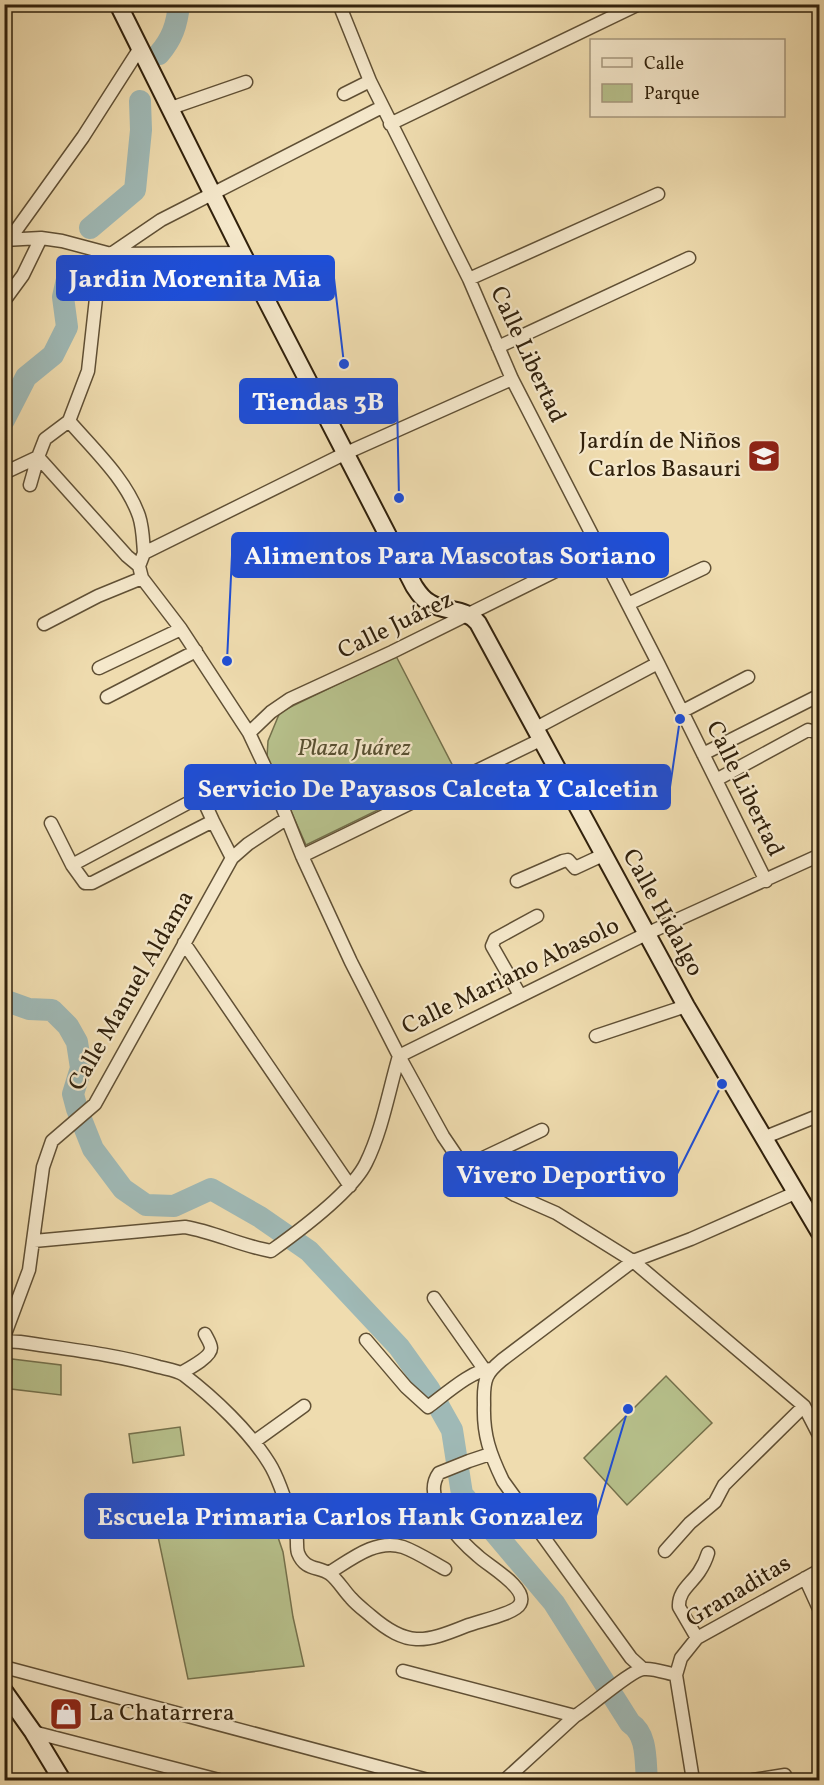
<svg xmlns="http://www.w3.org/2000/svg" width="824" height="1785" font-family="Vollkorn,serif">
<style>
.green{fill:#b7c18c;stroke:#74714c;stroke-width:1.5}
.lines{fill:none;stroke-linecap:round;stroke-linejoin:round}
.river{stroke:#9fb9b6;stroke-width:22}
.minor-casing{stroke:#605035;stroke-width:15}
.secondary-casing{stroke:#31210c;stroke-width:20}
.minor{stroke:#f5e8cb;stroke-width:12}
.secondary{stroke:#f5e8cb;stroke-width:16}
.labels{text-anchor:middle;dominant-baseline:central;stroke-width:4.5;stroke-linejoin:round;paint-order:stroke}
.street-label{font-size:24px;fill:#31210c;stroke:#f5e8cb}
.poi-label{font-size:24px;fill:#31210c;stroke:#f5e8cb;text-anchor:end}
.park-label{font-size:24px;font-style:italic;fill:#595132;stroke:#f5e8cb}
.leader{fill:none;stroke:#1d4ed8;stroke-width:2}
.callout-dot{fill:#1d4ed8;stroke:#f5e8cb;stroke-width:2}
.callout{fill:#1d4ed8;stroke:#1d4ed8;stroke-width:2}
.callout-label{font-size:26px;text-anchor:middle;font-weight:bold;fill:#fff}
</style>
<rect width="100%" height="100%" fill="#efdcaf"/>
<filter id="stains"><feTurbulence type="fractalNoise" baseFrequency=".00333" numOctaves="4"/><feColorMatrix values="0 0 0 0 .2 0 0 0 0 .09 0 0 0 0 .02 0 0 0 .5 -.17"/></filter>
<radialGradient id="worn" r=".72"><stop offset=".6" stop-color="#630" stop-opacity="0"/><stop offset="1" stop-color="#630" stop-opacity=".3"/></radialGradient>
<path class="green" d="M396,656l60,116 -150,73 -39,-88 1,-16 12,-29z
M12,1359l49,6v30l-50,-6z
M666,1376l46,47 -85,82 -43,-47z
M180,1427l4,28 -51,8 -4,-29z
M269,1511l14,41 10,65 11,49 -116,13 -32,-152z"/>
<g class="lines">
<path class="river" d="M159,54c13,-15 18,-29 20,-50
M90,228l45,-38 6,-60 -1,-29
M4,420l22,-43 27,-22 14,-28 -4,-30 7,-31
M4,1000l25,9 23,1 16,16 9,16 4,26 -8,26 4,15 16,40 30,40 23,16 28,1 37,-17 49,28 49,34 90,96 30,42 23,41 10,64 92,109 76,120c18,12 15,38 17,57"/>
<g class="minor-casing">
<path id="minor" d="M339,4l31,77 99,198 43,100 146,284 108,218
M344,94l26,-13
M171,108l75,-26
M390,124l249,-120
M4,240l37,-2 21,3 49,13 131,-1
M9,240l74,-103 57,-89
M111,254l50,-34 221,-113
M469,279l189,-85
M4,301l19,-26 18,-37
M498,347l191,-89
M69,421l19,-50 9,-82 14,-35
M69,421c25,29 57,58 70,95 4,12 4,25 5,37
M38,457l89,99 12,10
M4,473l34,-16 7,-18 24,-18
M30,485l8,-28
M139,566l3,12 39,51 68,104 25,53 28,70 49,106 48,94 44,80 21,31 16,7 35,21 41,18 77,48 171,145 16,31
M139,566l5,-13 200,-99 168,-75
M628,604l76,-36
M44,624l54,-28 44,-18
M99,668l82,-39
M107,697l89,-46
M683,711l65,-34
M534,729l124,-66
M249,733l22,-21 19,-13 102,-47 208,-103
M703,754l117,-59
M716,780l92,-50 12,3
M196,784l17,37 19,37
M51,823l21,42 13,18h7l121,-62
M302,856l238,-116
M72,865l129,-69
M517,881l46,-20 5,-1 7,8 28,-13
M184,943l166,243
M520,995l-28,-49 3,-7 42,-23
M596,1036l90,-30
M763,1138l57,-23
M464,1167l78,-37
M34,1241l151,-14c30,5 56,19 86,24 28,-20 81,-59 95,-88 16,-32 23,-73 33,-107l247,-122 174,-79
M434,1298l50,71
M4,1337l25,-67 14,-103 9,-26 43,-37 137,-246 16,-14 38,-25
M366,1340l40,47 22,20c15,-11 46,-39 64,-38
M4,1341l16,1c46,7 94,12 139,25 8,2 18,3 25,8 30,23 65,56 85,88 11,17 21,51 27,72 2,5 0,12 2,18 7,18 21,13 32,21 8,6 14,17 21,24 6,7 13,12 20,18 36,31 53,27 95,10 12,-5 49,-12 54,-22 9,-16 -33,-39 -42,-48 -19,-16 -58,-57 -39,-83l30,-12 21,-7
M181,1373c7,-4 30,-16 30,-25 0,-4 -4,-10 -6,-14
M254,1442l50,-36
M665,1551l25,-28 25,-21 9,-17 10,-10 70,-69
M329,1573c21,-13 47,-35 74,-26 14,5 29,15 42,22
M805,1578l15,33
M697,1638l-18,-31c-1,-16 12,-23 20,-35 4,-6 7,-12 9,-19
M4,1667l424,113
M642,1668l-11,-10 -128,-177c-13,-27 -20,-46 -19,-76 0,-9 -1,-19 3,-28 3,-7 9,-12 15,-17l131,-99 58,-22 104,-46
M403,1671l172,45
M676,1675l17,105
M33,1732l186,48
M505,1780l70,-64c14,-8 57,-47 69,-47 10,-1 22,4 32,6l5,-17 16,-20 123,-68
M753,1780l32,-5"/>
</g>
<g class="secondary-casing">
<path id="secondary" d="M118,4l124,249 172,333c4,6 8,13 16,17 16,10 35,4 48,20l208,383 134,227
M4,1691l29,41 29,48"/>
</g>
<use href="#minor" class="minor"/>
<use href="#secondary" class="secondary"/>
</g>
<defs>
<g id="school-square" transform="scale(1.725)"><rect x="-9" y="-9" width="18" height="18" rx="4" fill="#8f2418" stroke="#f5e8cb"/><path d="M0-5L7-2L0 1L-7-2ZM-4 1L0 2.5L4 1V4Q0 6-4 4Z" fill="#fff"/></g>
<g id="shop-square" transform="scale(1.725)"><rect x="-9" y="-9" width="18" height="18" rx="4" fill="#8f2418" stroke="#f5e8cb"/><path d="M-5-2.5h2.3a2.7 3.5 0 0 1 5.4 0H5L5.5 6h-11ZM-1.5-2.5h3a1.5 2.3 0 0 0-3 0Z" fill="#fff"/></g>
</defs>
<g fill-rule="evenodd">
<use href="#school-square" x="764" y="456"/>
<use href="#shop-square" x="66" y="1714"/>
</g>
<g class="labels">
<g class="street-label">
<text transform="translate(527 355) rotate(65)">Calle Libertad</text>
<text transform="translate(396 626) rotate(-26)">Calle Juárez</text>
<text transform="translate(744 789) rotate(64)">Calle Libertad</text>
<text transform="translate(662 913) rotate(61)">Calle Hidalgo</text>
<text transform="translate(511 977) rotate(-26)">Calle Mariano Abasolo</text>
<text transform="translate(132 991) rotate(-60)">Calle Manuel Aldama</text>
<text transform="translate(739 1592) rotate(-31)">Granaditas</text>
</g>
<g class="poi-label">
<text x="741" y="442">Jardín de Niños<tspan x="741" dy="28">Carlos Basauri</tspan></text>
<text x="89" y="1714" text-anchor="start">La Chatarrera</text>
</g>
<g class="park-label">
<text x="354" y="749">Plaza Juárez</text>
</g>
</g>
<path class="leader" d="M344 364L334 278M399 498L397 401M227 661L232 555M680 719L670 787M722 1084L677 1174M628 1409L596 1516"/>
<g class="callout-dot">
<circle cx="344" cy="364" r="6"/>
<circle cx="399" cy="498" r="6"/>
<circle cx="227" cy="661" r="6"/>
<circle cx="680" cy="719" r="6"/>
<circle cx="722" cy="1084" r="6"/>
<circle cx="628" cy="1409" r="6"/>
</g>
<g class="callout">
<rect x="57" y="256" width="277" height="44" rx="6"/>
<rect x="240" y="379" width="157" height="44" rx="6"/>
<rect x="232" y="533" width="436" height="44" rx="6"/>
<rect x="185" y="765" width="485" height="44" rx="6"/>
<rect x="444" y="1152" width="233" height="44" rx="6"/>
<rect x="85" y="1494" width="511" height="44" rx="6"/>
</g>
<g class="callout-label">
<text x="195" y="287">Jardin Morenita Mia</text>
<text x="318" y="410">Tiendas 3B</text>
<text x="450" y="564">Alimentos Para Mascotas Soriano</text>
<text x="428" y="797">Servicio De Payasos Calceta Y Calcetin</text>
<text x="561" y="1183">Vivero Deportivo</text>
<text x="340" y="1525">Escuela Primaria Carlos Hank Gonzalez</text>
</g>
<rect width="824" height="1785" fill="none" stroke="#efdcaf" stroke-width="24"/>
<rect x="6" y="6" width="812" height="1773" fill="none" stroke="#31210c" stroke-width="3"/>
<rect x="12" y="12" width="800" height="1761" fill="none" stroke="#31210c" stroke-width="1.5"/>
<rect x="590" y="39" width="195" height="78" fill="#f5e8cb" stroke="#a7987f" stroke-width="1.5"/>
<rect x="602" y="58" width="30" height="9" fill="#f5e8cb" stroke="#a7987f" stroke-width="1.5"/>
<text x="644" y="69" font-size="18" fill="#31210c">Calle</text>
<rect x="602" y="84" width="30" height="18" fill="#b7c18c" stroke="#a7987f" stroke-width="1.5"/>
<text x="644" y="99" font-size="18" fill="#31210c">Parque</text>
<rect width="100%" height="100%" filter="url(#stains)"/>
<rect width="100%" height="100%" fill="url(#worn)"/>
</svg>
